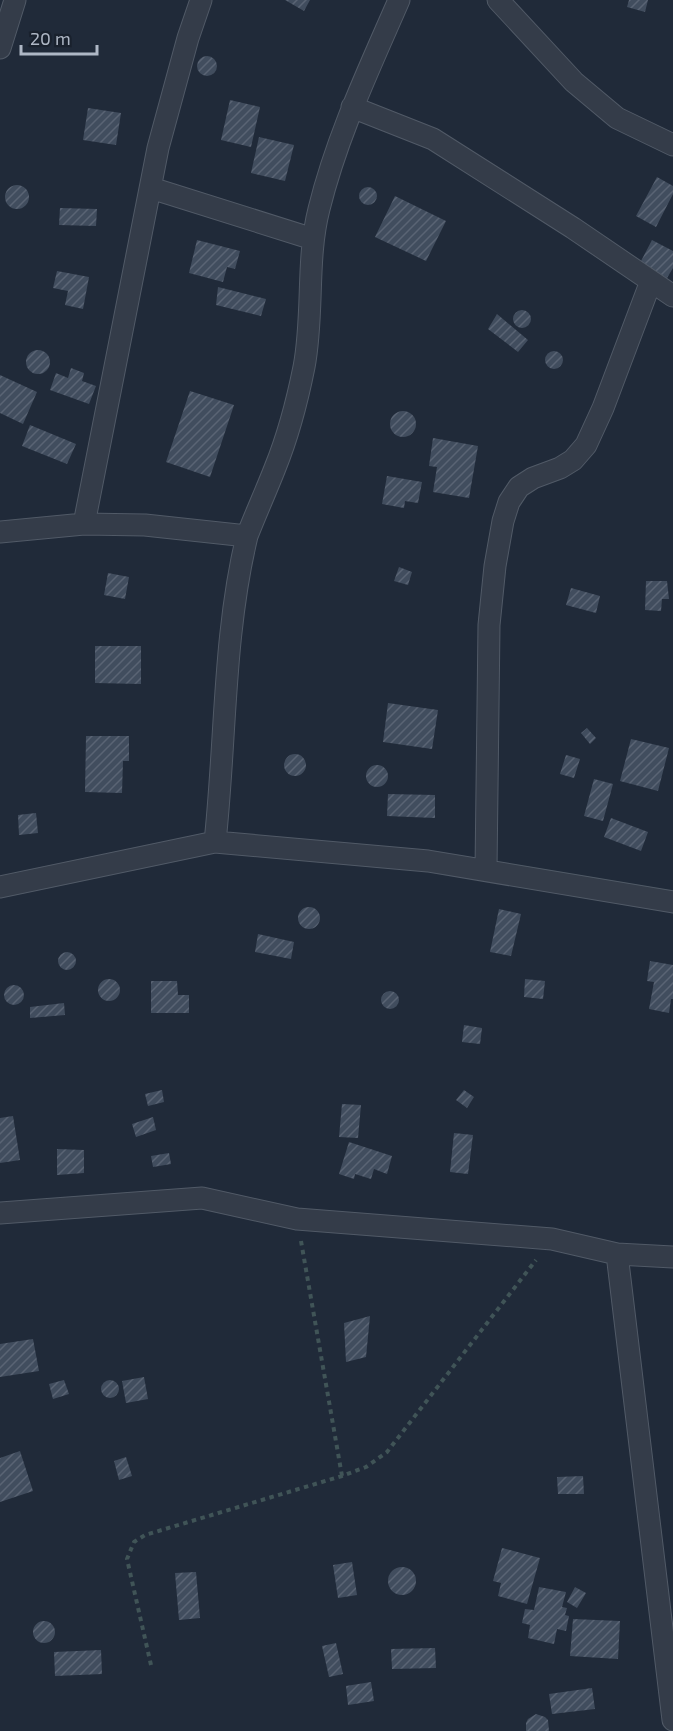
<svg xmlns="http://www.w3.org/2000/svg" width="673" height="1731" font-family="'Exo 2',sans-serif">
<style>
.building{fill:url(#building-hatch)}
.lines{fill:none;stroke-linecap:round;stroke-linejoin:round}
.minor-casing{stroke:#515a67;stroke-width:23}
.path{stroke:#405457;stroke-width:4;stroke-dasharray:4.5 4.5;stroke-linecap:butt}
.minor{stroke:#343c49;stroke-width:21}
</style>
<defs>
<pattern id="building-hatch" width="6" height="6" patternUnits="userSpaceOnUse" patternTransform="scale(1.5)"><rect width="6" height="6" fill="#414d5e"/><path d="M-1 1l2-2M0 6l6-6M5 7l2-2" fill="none" stroke="#5a6474"/></pattern>
</defs>
<rect width="100%" height="100%" fill="#202a39"/>
<path class="building" d="M285,0h25l-6,11z
M629,0h19l-3,12 -18,-5z
M197 66a10 10 0 1 1 20 0a10 10 0 1 1-20 0Z
M230,100l30,7 -9,40 -30,-7z
M88,108l33,5 -5,32 -33,-5z
M259,137l35,8 -9,36 -34,-8z
M657,177l16,9v8l-17,33 -20,-11z
M5 197a12 12 0 1 1 24 0a12 12 0 1 1-24 0Z
M359 196a9 9 0 1 1 18 0a9 9 0 1 1-18 0Z
M395,196l51,25 -20,40 -51,-24z
M60,208l37,1 -1,17 -37,-1z
M197,240l43,11 -5,18 -8,-2 -4,15 -34,-9z
M652,240l21,11v17l-6,10 -27,-15z
M57,271l32,6 -6,32 -18,-4 3,-14 -15,-3z
M218,287l48,12 -5,17 -45,-11z
M513 319a9 9 0 1 1 18 0a9 9 0 1 1-18 0Z
M497,314l31,26 -10,12 -30,-23z
M26 362a12 12 0 1 1 24 0a12 12 0 1 1-24 0Z
M545 360a9 9 0 1 1 18 0a9 9 0 1 1-18 0Z
M71,368l13,5 -2,8 14,5 -7,18 -39,-14 6,-17 12,5z
M0,375l37,17 -14,32 -23,-11z
M190,391l44,14 -24,72 -44,-15z
M390 424a13 13 0 1 1 26 0a13 13 0 1 1-26 0Z
M30,425l46,19 -9,20 -45,-18z
M433,438l45,8 -9,52 -36,-6 4,-25 -8,-1z
M387,476l35,6 -4,21 -13,-2 -1,7 -22,-4z
M399,567l13,5 -4,13 -14,-4z
M108,573l21,4 -4,22 -21,-4z
M646,581h21l2,18h-7l-1,12 -16,-1z
M571,588l29,8 -4,17 -30,-8z
M95,646h46v38l-46,-1z
M388,703l50,7 -6,39 -49,-7z
M587,728l9,10 -6,6 -9,-11z
M86,736h43v25h-6l-1,32 -37,-1z
M631,739l38,9 -11,43 -38,-10z
M284 765a11 11 0 1 1 22 0a11 11 0 1 1-22 0Z
M566,755l14,4 -6,19 -14,-4z
M366 776a11 11 0 1 1 22 0a11 11 0 1 1-22 0Z
M594,779l19,5 -10,37 -19,-5z
M388,794l47,1v23l-48,-2z
M36,813l2,20 -19,2 -1,-20z
M611,818l37,14 -7,19 -37,-14z
M298 918a11 11 0 1 1 22 0a11 11 0 1 1-22 0Z
M499,909l22,5 -10,42 -21,-4z
M258,934l36,8 -3,17 -36,-7z
M58 961a9 9 0 1 1 18 0a9 9 0 1 1-18 0Z
M650,961l23,4v34h-2l-2,14 -20,-4 5,-27 -7,-1z
M525,979l20,2 -2,18 -19,-2z
M98 990a11 11 0 1 1 22 0a11 11 0 1 1-22 0Z
M151,981h26l1,14h11v18h-38z
M4 995a10 10 0 1 1 20 0a10 10 0 1 1-20 0Z
M381 1000a9 9 0 1 1 18 0a9 9 0 1 1-18 0Z
M64,1003l1,12 -35,3v-11z
M464,1025l18,3 -2,16 -18,-2z
M162,1090l2,12 -16,4 -3,-12z
M464,1090l10,7 -7,11 -11,-8z
M342,1104l19,1 -3,33 -19,-1z
M13,1116l7,44 -20,3v-45z
M153,1117l3,13 -20,7 -4,-13z
M454,1133l19,2 -5,39 -18,-2z
M349,1142l43,14 -5,18 -13,-5 -3,10 -16,-5 -1,5 -15,-5z
M57,1149l27,1v23l-27,2z
M169,1153l2,11 -18,3 -2,-11z
M370,1316l-4,41 -20,5 -2,-39z
M33,1339l6,32 -39,6v-33z
M144,1377l4,22 -22,4 -4,-22z
M64,1380l5,14 -16,5 -4,-15z
M101 1389a9 9 0 1 1 18 0a9 9 0 1 1-18 0Z
M20,1451l13,40 -33,11v-44z
M126,1457l6,19 -13,4 -5,-19z
M583,1476l1,18h-26l-1,-17z
M502,1548l38,10 -13,46 -29,-8 3,-13 -8,-2z
M352,1562l5,33 -19,3 -5,-33z
M388 1581a14 14 0 1 1 28 0a14 14 0 1 1-28 0Z
M196,1572l4,46 -21,2 -4,-47z
M539,1587l27,5 -4,15 5,1 -2,7 4,1 -3,15 -9,-2 -3,15 -26,-6 2,-13 -8,-2 3,-14 9,1z
M575,1587l11,6 -9,15 -10,-6z
M573,1619l47,2 -2,38 -48,-3z
M33 1632a11 11 0 1 1 22 0a11 11 0 1 1-22 0Z
M336,1643l7,31 -14,3 -7,-31z
M435,1648l1,20 -44,1 -1,-20z
M101,1650l1,24 -47,2 -1,-24z
M371,1682l3,19 -26,4 -2,-19z
M592,1688l3,21 -43,5 -3,-20z
M536,1714l9,3 3,3 1,11h-23v-8l2,-4z"/>
<g class="lines">
<g class="minor-casing">
<path id="minor" d="M498,0l76,82 43,36 56,27
M0,48l15,-48
M352,107l81,32 140,89 100,68
M151,188l162,51
M84,524l74,-376 30,-110 13,-38
M0,532l84,-8 61,1 102,11c-24,100 -21,204 -32,306l-215,45
M247,536c9,-23 19,-45 28,-68 13,-32 22,-66 29,-101 10,-52 2,-107 15,-158 18,-73 50,-140 80,-209
M215,842l213,19 245,41
M486,870l3,-245 6,-59 8,-45 6,-19 10,-15 14,-9 27,-10 13,-8 13,-15 17,-37 48,-127
M0,1213l202,-15 95,21 255,20 65,15 56,3
M617,1254l56,466"/>
</g>
<path class="path" d="M301,1241l41,235
M151,1665l-24,-106 7,-17 11,-7 197,-59 24,-9 21,-15 149,-192"/>
<use href="#minor" class="minor"/>
</g>
<path d="M21 45v9h76v-9" fill="none" stroke="#aeb7c5" stroke-width="3"/>
<text x="30" y="45" font-size="18" fill="#aeb7c5" stroke="#19212d" stroke-width="4.5" paint-order="stroke">20 m</text>
</svg>
